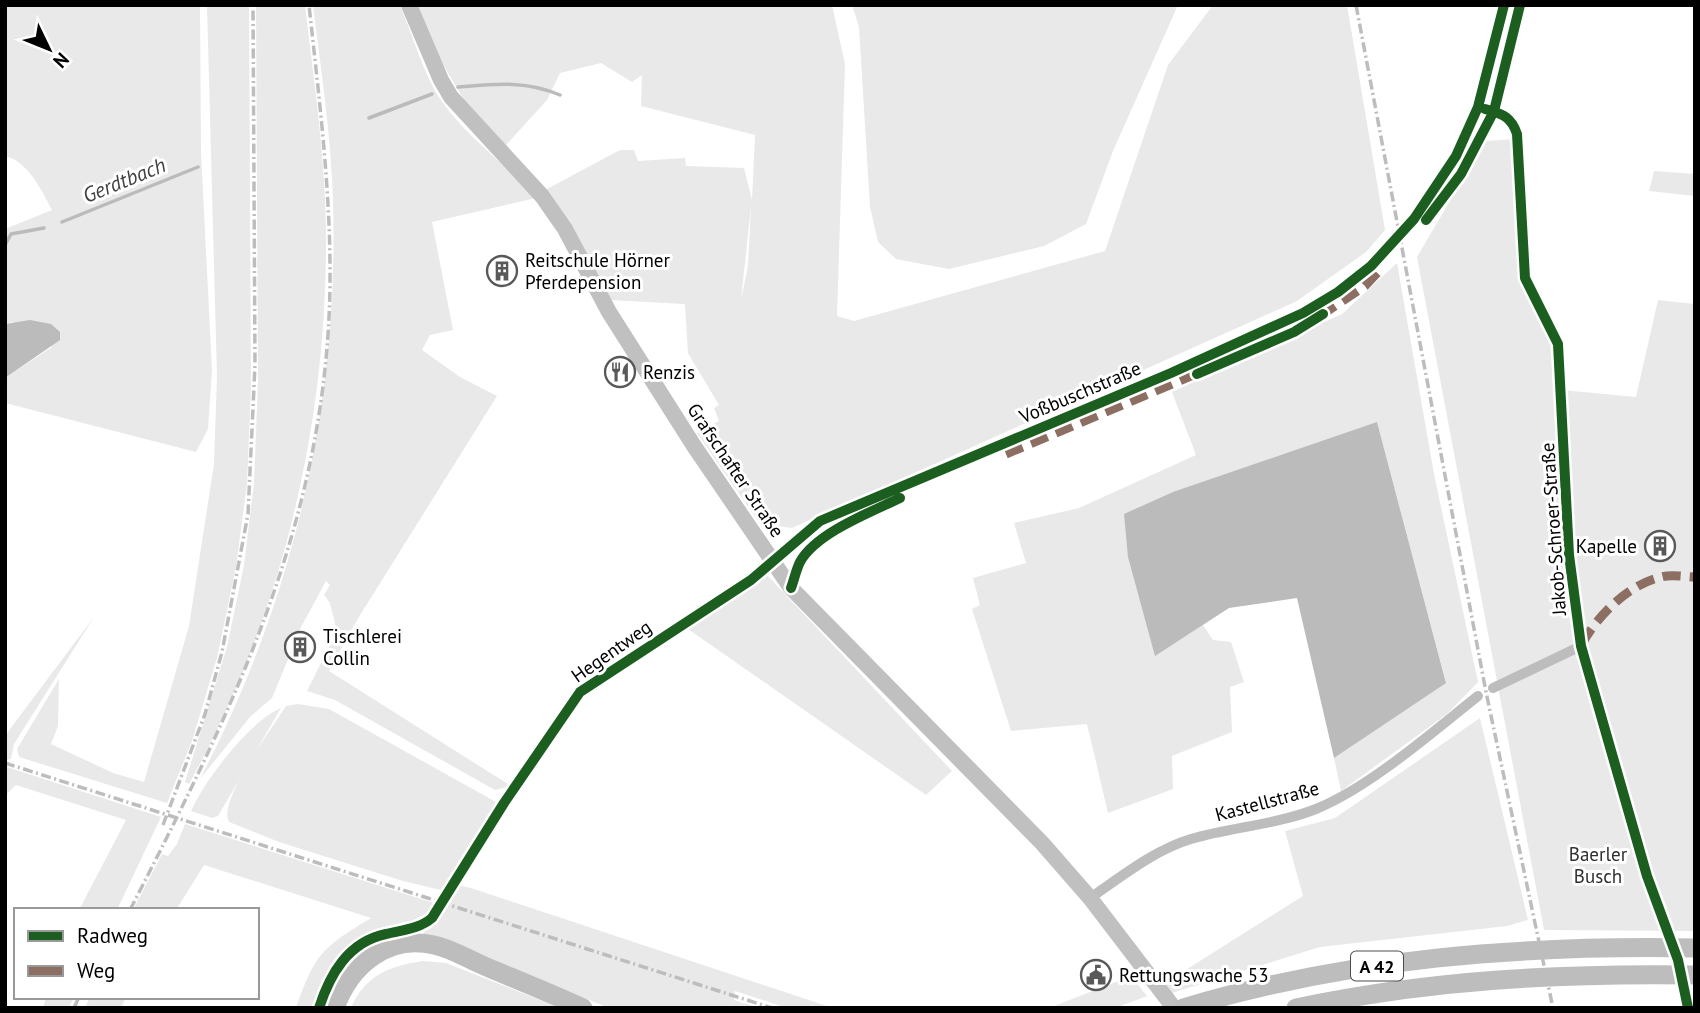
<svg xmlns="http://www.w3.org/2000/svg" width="1700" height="1013" font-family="'PT Sans',sans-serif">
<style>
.green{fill:#e9e9e9;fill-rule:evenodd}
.water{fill:#bbb}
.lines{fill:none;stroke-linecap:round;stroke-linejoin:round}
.stream{stroke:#bbb;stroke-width:3.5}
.minor{stroke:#bdbdbd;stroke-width:10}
.secondary{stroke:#c0c0c0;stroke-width:16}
.motorway{stroke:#bdbdbd;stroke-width:19}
.rail{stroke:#bdbdbd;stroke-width:3.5;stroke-dasharray:10 3.5 2 3.5;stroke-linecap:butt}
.quiet{stroke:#8d6e63;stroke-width:9;stroke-dasharray:18 9;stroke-linecap:butt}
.cycleway-casing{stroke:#fff;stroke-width:15}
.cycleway{stroke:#1b5e20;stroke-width:10}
.labels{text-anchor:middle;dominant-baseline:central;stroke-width:6;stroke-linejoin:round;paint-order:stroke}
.shield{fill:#fff;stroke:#4c4c4c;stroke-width:2}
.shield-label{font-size:18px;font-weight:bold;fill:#000}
.poi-label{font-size:19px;fill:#000;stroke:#fff;text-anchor:start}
.street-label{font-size:19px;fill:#000;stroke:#fff}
.park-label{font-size:19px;fill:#2e2e2e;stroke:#fff}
.water-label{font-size:21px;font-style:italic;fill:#3f3f3f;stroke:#fff}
</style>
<rect width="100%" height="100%" fill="#fff"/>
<path class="green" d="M5,5h195l1,147 11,218 -4,59 -12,23 -191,-49v-25l47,-31 -40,-25 -7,2v-95l47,-19c-10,-19 -24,-49 -47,-54z
M207,5h42l2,382 -4,97 -11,83 -19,91 -25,83 -25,62 -148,-46 -2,-8 42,-70 -1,47 -7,18 62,29 31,9 45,-156 25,-162 3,-88z
M256,5h49c9,78 21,155 21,233 1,189 -45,380 -137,546l-4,-2 42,-135 17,-82 10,-82 4,-102z
M313,5h87c12,29 24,70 41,95 25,37 65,64 95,98l-104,24 21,108 -23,5 -8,15 38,27 37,19 -140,224 -28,51 182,115 -16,4 -160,-90 -28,-9 30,-60 -7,-28 -6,-8 6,-10 -4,-4 -32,59 -6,-2 -5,10 8,4 -19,46 -22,19 -50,62c94,-180 139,-376 133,-578 -2,-66 -12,-131 -20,-196z
M416,5h416l13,59 -8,252 17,5 251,-70 63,-186 45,-60h134l38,225 -19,22 -69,49 -505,227 -32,-4 -63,-91 22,-12 -5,-13 5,-3 -31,-52 -3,-49 -75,-4 -65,-110 75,-40h14l4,11 47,-3 1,8 58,2 8,32 3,-65 -114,-29 1,-31 -10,7 -31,-19 -41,10 -13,27 -42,46 -32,-31 -38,-64zM751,206l-3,60 -7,34z
M852,5h326l-65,146 -27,73 -42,22 -95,23 -53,-10 -18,-17 -8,-35 -11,-180z
M1515,139l8,139 32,68 7,44 74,7 22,-97 37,4v627l-151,-1 -127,-673 68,-116z
M1654,171l41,3v22l-46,-5z
M1397,263l37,211 44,208 -31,32 -106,77 -7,-33 112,-76 -69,-260 -222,233 48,-30 10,15 18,2 13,40 -14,5 2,45 -60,24 1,33 -65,24 -21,-89 -76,7 -39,-122 8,-4 -7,-27 53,-15 -12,-40 65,-15 117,-53 -24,-63 170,-78z
M766,574l186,197 -26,24 -238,-166z
M94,617l-80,127 -3,15 -6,1v-23l5,-8z
M298,704l31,5 167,93 1,11 -47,73 -9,4 -38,-9 -124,-39 -50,-20c-12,-21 44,-95 57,-116z
M281,708l-63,108 -6,2 -21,-7c13,-29 57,-89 90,-103z
M1480,718l48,202 -21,6 -187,21 -148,46 -7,-10 138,-87 -18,-65 50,-13z
M7,767l154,50 -44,93h-38l47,-90 -110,-35 -11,11z
M185,824l252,80 -15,18c-12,5 -25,3 -37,7 -36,13 -59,43 -70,79h-19c20,-56 26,-60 75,-90l-167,-53 -28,45h-43l29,-56 6,2 9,-12z
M457,885l14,3 362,120h-46l-52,-17 -1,9 25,8h-150l-93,-38 -95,-33z
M423,961l23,2 114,45h-209c14,-33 39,-42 72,-47z
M1131,976l16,20 -32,12h-66z
M46,997h28l-5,11h-26z
M90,997h36l-5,11h-36z"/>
<path class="water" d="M30,320l21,4 9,8v8l-55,38v-54z
M1377,422l69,261 -112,75 -37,-160 -68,10 -74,48 -27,-99 -4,-43 49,-22z"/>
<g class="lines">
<path class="stream" d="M458,87c36,-3 68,-7 102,8
M369,118l63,-24
M62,222l136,-55
M5,245l6,-11 33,-6"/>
<path class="minor" d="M1478,107c19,5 32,6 39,27l8,144 33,66 11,211 12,91 66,230 31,84 10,48
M1493,688l88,-42
M504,803l76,-111 171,-112 69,-59 351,-148 132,-60 35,-21 33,-26 43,-47 42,-63 22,-49 26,-102
M1090,898c31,-21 64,-48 101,-59 41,-12 84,-14 125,-30 54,-22 115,-76 162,-113"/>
<path class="secondary" d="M409,5l32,75 10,17 91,99 23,33 44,83 85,134 97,142 251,255 48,55 84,110"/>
<path class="motorway" d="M335,1008c15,-42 52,-74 99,-63 19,4 37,16 55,23 31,13 63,26 94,40
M1183,1008c166,-50 339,-63 512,-60
M1296,1008c132,-28 265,-35 399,-33"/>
<path class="rail" d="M1356,5l130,687 67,316
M5,763l767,245
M163,825l42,-111 17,-62 26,-138 7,-149 -2,-360
M130,910c104,-203 197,-391 200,-625 1,-94 -11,-187 -21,-280
M74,1008l5,-11"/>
<path class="quiet" d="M1320,316l45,-30 16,-17
M1006,454l197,-83
M1582,644c15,-28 47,-60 79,-67 10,-3 24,0 34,0"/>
<g class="cycleway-casing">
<path id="cycleway" d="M1485,109c17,5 26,7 32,25l8,144 33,66 11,211 12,91 66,230 31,84 10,48
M1426,220l35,-46 33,-63 26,-106
M1197,374l97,-42 29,-18
M791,588c3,-8 5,-18 9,-26 16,-29 71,-50 100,-64
M319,1008c11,-34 29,-66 67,-74 16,-4 33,-5 46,-16l72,-115 76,-111 171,-112 69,-59 351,-148 132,-60 35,-21 33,-26 43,-47 42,-63 22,-49 26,-102"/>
</g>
<use href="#cycleway" class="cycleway"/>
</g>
<defs>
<g id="building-ring" transform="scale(1.575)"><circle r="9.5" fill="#fff" stroke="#595959" stroke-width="1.5"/><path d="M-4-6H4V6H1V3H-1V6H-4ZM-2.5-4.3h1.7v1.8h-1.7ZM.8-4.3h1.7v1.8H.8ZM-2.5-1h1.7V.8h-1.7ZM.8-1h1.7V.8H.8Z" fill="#595959"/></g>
<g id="restaurant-ring" transform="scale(1.575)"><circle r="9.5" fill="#fff" stroke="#595959" stroke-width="1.5"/><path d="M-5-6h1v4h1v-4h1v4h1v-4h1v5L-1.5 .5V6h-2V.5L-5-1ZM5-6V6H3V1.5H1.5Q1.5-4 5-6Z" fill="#595959"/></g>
<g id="civic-ring" transform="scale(1.575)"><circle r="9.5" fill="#fff" stroke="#595959" stroke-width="1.5"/><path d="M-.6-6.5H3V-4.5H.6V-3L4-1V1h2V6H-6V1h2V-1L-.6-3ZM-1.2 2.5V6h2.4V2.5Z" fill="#595959"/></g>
</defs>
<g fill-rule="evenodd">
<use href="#building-ring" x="502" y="271"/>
<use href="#restaurant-ring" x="620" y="372"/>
<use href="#building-ring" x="1660" y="546"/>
<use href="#building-ring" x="300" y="647"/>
<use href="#civic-ring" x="1096" y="975"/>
</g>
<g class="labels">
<rect class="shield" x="1351" y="951.5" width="52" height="29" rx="5"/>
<g class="shield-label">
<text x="1377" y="966">A 42</text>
</g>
<g class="poi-label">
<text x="525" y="260">Reitschule Hörner<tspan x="525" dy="22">Pferdepension</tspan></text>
<text x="643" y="372">Renzis</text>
<text x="1637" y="546" text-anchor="end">Kapelle</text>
<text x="323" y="636">Tischlerei<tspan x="323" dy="22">Collin</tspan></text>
<text x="1119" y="975">Rettungswache 53</text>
</g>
<g class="street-label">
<text transform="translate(1080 392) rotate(-23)">Voßbuschstraße</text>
<text transform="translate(736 470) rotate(56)">Grafschafter Straße</text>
<text transform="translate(1553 529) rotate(-94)">Jakob-Schroer-Straße</text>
<text transform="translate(611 651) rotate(-35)">Hegentweg</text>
<text transform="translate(1267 801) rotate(-15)">Kastellstraße</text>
</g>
<g class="park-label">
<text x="1598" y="854">Baerler<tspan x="1598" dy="22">Busch</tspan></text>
</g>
<g class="water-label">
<text transform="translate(124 180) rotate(-22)">Gerdtbach</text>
</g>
</g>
<rect width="1700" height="1013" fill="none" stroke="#000000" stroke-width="14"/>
<rect x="14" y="908" width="245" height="91" fill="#ffffff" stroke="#999999" stroke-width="2"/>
<rect x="28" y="931" width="35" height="10" fill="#1b5e20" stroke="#999999" stroke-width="2"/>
<text x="77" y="943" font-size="21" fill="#000000">Radweg</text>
<rect x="28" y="966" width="35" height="10" fill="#8d6e63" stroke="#999999" stroke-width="2"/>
<text x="77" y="978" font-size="21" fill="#000000">Weg</text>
<g transform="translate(49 49) rotate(133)" stroke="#ffffff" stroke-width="5" paint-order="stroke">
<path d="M0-5L12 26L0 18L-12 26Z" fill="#000000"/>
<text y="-10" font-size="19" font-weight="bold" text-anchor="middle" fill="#000000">N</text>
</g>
</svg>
